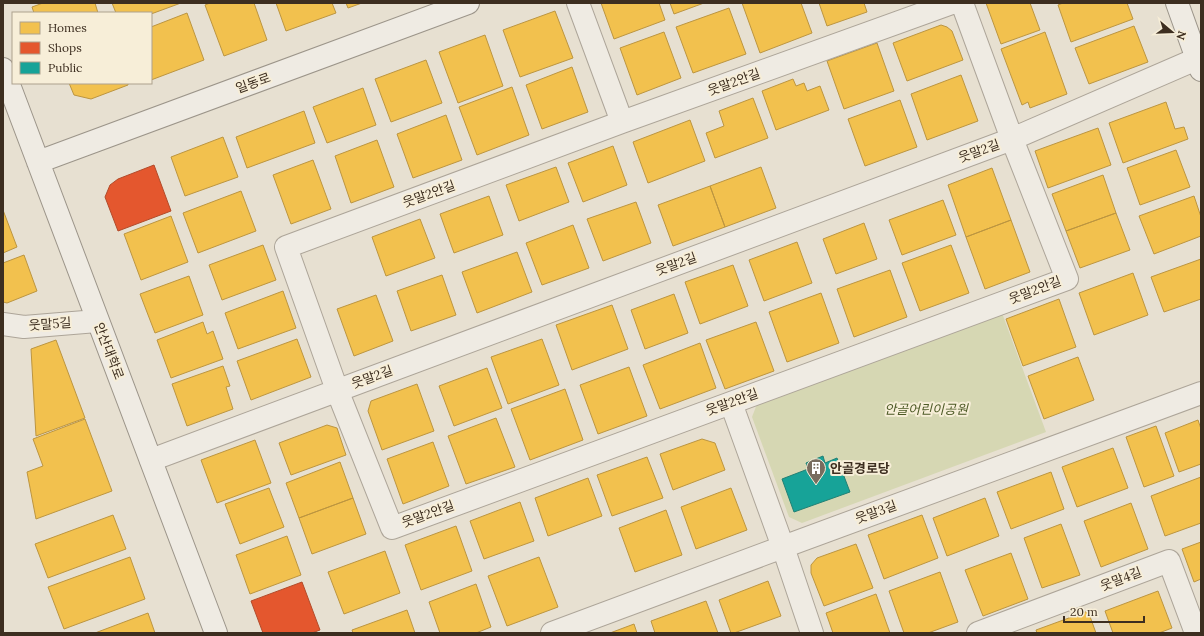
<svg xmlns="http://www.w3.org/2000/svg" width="1204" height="636" font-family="Lora,'Noto Sans KR',serif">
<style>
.green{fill:#d6d7b3}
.homes{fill:#f2c14e;stroke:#bc9540}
.shops{fill:#e4572e;stroke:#b24b2a}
.public{fill:#17a398;stroke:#228074}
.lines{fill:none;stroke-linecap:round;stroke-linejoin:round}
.street-casing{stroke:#ada599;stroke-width:24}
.secondary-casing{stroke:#9c958a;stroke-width:24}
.street{stroke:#efebe3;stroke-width:22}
.secondary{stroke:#efebe3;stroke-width:22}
.labels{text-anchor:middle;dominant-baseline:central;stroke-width:4;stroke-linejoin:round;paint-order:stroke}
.street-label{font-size:13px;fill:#3d2e20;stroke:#f7eed8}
.park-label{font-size:13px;font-style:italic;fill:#4d5a26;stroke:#f7eed8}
.poi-label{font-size:13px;font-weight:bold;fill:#3d2e20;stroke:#f7eed8;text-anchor:start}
</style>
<rect width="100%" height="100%" fill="#e7e0d1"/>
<path class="green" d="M1002,313l44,119 -244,91 -13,-6 -37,-100 5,-13z"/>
<path class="homes" d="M43,3h52l3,10h-64l-2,-6z
M112,3h69l-30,11v-1h-35z
M210,3h44l13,37 -43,16 -19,-51z
M276,3h56l4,10 -50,18z
M346,3h16l-14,5z
M601,3h58l6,17 -51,19z
M670,3h34l-30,11z
M742,3h59l11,30 -52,20z
M819,3h45l3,9 -40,14z
M986,3h44l10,27 -39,14z
M1063,3h64l6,16 -62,23 -13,-37z
M729,8l17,46 -53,19 -17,-46z
M555,11l18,47 -53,19 -17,-47z
M187,13l17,47 -53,20v-53z
M941,25l6,2 5,4 11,29 -56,21 -14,-38z
M1134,26l14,36 -59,22 -14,-36z
M664,32l17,46 -44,17 -17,-47z
M1045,32l22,62 -37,14 -2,-6 -6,3 -21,-56z
M485,35l18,51 -45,17 -19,-51z
M877,43l17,48 -50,18 -17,-48z
M426,60l16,43 -51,19 -16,-43z
M572,67l16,45 -46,17 -16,-44z
M961,75l17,46 -51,19 -16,-46z
M793,79l3,7 8,-3 3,8 13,-5 9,24 -53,20 -14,-39z
M69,83h59v2l-37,14 -17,-4z
M512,87l17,48 -52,20 -18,-48z
M363,88l13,37 -49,18 -14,-36z
M753,98l15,40 -53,20 -9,-25 18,-7 -5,-15z
M900,100l17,47 -52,19 -17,-47z
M1166,102l9,27 9,-2 4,12 -65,24 -14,-40z
M304,111l11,32 -68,25 -11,-31z
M446,115l16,45 -49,18 -16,-44z
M690,120l15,41 -57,22 -15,-41z
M1098,128l13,37 -63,23 -13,-37z
M223,137l15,40 -53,19 -14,-39z
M377,140l17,47 -43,16 -16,-47z
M613,146l14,39 -44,17 -15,-39z
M1176,150l14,37 -50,18 -13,-37z
M313,160l18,49 -40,15 -18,-49z
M556,167l13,35 -50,19 -13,-36z
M761,167l15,41 -51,19 -15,-41z
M992,168l19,52 -45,17 -18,-52z
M1103,175l13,38 -50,18 -14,-37z
M710,186l15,41 -52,19 -15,-41z
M241,191l15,40 -58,22 -15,-40z
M489,196l14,39 -49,18 -14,-39z
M1194,196l7,21v19l-47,18 -15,-38z
M943,200l13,35 -54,20 -13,-35z
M636,202l15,41 -48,18 -16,-42z
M3,210l14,37 -14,6z
M1116,213l14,37 -50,18 -14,-37z
M171,216l17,46 -47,18 -17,-46z
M420,219l15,39 -49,18 -14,-39z
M1011,220l19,52 -45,17 -19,-52z
M864,223l13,36 -41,15 -13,-35z
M573,225l16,43 -47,17 -16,-42z
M797,242l15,41 -48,18 -15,-41z
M263,245l13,35 -54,20 -13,-35z
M951,245l18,48 -49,18 -18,-48z
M517,252l15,40 -55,21 -15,-41z
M24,255l13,36 -30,12 -4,-1v-39z
M1201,259v40l-37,13 -13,-35z
M733,265l15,41 -48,18 -15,-42z
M890,270l17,47 -53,20 -17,-48z
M1133,273l15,42 -54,20 -15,-42z
M442,275l14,40 -45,16 -14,-40z
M189,276l14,39 -48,18 -15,-39z
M283,291l13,37 -58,21 -13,-36z
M821,293l18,50 -52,19 -18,-50z
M674,294l14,39 -43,16 -14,-39z
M376,295l17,46 -39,15 -17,-47z
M1059,299l17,48 -53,19 -17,-47z
M612,305l16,44 -56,21 -16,-45z
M203,322l4,12 6,-3 10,28 -52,19 -14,-38z
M756,322l18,49 -49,18 -19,-49z
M297,339l14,38 -60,23 -14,-39z
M542,339l17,46 -51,19 -17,-47z
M56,340l29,78 -49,18 -5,-87z
M700,343l16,45 -56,21 -17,-44z
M1078,357l16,43 -50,19 -16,-43z
M223,366l7,20 -4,1 7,22 -46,17 -15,-42z
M629,367l18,49 -49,18 -18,-49z
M487,368l15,40 -48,18 -15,-40z
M417,384l17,47 -52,19 -14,-39 3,-10z
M565,389l18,51 -53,20 -19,-51z
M496,418l19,49 -49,17 -18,-48z
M85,419l27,72 -76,28 -9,-47 16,-6 -10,-27z
M1198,420l3,9v35l-22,8 -14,-39z
M327,425l10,3 9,27 -55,20 -12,-32z
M1156,426l18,50 -30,11 -18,-50z
M702,439l13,4 10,27 -52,20 -13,-36z
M255,440l16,43 -54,20 -16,-43z
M433,442l16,44 -46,18 -16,-45z
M1113,448l15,40 -51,19 -15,-40z
M647,457l16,41 -51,18 -15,-41z
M340,462l13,36 -54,20 -13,-35z
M1051,472l13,37 -53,20 -14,-37z
M1201,477v46l-36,13 -14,-40z
M588,478l14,38 -54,20 -13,-38z
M269,488l15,39 -44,17 -15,-40z
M731,488l16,42 -51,19 -15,-42z
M353,498l13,36 -54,20 -13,-36z
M985,498l14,38 -52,20 -14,-38z
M520,502l14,39 -50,18 -14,-38z
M1131,503l17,46 -47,18 -17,-46z
M666,510l16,45 -47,17 -16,-44z
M113,515l13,34 -78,29 -13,-34z
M922,515l16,43 -54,21 -16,-44z
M1061,524l19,51 -38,13 -18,-50z
M456,526l16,45 -51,19 -16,-45z
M287,536l14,39 -51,19 -14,-39z
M1201,542v37l-7,3 -12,-33z
M856,544l17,44 -49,18 -13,-33v-8l6,-7z
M385,551l15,42 -56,21 -16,-42z
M1011,553l17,46 -45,17 -18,-46z
M130,557l15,42 -81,30 -16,-42z
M539,557l19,50 -51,19 -19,-50z
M940,572l18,50 -30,11h-24l-15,-42z
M768,581l13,35 -47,17h-3l-12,-33z
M476,584l15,43 -15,6h-36l-11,-31z
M1158,591l14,37 -13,5h-46l-8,-22z
M876,594l14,39h-57l-7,-20z
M706,601l12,32h-63l-4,-12z
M407,610l8,23h-62l-1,-3z
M1088,611l8,22h-59l-1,-3z
M148,613l7,20h-60z
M634,624l3,9h-27z"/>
<path class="shops" d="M154,165l17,46 -53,20 -13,-34 5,-12 8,-6z
M302,582l18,48 -8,3h-49l-12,-32z"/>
<path class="public" d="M823,456l2,7 12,-5 13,34 -56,20 -12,-33 26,-10 -2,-6z"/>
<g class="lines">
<g class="street-casing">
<path id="street" d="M578,3l44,119
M952,3l-330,119 -336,125 51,143 55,138 675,-249 -55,-140 -50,-136
M3,324l21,3 73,-6
M731,403l52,144 29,86
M151,460l861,-321 189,-82
M552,633l231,-86 418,-154
M978,633l191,-72 27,72"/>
</g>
<g class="secondary-casing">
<path id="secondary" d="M1177,3l24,67
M3,69l213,564
M38,162l430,-159"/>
</g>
<use href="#street" class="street"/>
<use href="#secondary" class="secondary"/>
</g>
<defs>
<g id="building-pin" transform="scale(1)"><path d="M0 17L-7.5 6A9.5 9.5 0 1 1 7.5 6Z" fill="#786c5e" stroke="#f7eed8"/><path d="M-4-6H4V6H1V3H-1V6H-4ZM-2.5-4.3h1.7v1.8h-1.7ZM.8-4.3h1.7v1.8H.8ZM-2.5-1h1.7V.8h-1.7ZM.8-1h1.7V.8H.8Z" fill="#fff"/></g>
</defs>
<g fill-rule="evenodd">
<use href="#building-pin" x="816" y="468"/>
</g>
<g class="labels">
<g class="street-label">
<text transform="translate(734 82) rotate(-20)">웃말2안길</text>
<text transform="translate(253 83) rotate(-20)">일동로</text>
<text transform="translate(979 151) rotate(-20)">웃말2길</text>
<text transform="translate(429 194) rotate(-20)">웃말2안길</text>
<text transform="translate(676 264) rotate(-20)">웃말2길</text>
<text transform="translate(1035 290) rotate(-21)">웃말2안길</text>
<text transform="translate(50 324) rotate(-4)">웃말5길</text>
<text transform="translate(109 351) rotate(69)">안산대학로</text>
<text transform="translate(372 377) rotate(-20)">웃말2길</text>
<text transform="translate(732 402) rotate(-20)">웃말2안길</text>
<text transform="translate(876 512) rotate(-20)">웃말3길</text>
<text transform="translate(428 514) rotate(-20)">웃말2안길</text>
<text transform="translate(1121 579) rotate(-21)">웃말4길</text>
</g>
<g class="park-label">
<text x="926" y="409">안골어린이공원</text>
</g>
<g class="poi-label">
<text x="830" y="468">안골경로당</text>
</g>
</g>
<rect width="1204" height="636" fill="none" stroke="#3d2e20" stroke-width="8"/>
<rect x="12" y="12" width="140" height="72" fill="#f7eed8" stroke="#ada18e"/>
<rect x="20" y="22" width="20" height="12" fill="#f2c14e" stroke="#ada18e"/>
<text x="48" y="32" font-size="12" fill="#3d2e20">Homes</text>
<rect x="20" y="42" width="20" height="12" fill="#e4572e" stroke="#ada18e"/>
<text x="48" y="52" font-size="12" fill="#3d2e20">Shops</text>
<rect x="20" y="62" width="20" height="12" fill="#17a398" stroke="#ada18e"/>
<text x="48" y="72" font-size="12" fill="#3d2e20">Public</text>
<g transform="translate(1172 32) rotate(109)" stroke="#f7eed8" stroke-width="3" paint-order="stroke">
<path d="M0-3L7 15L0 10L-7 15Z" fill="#3d2e20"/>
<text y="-6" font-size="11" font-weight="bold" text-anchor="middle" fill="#3d2e20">N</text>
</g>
<path d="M1064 616v6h80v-6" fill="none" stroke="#3d2e20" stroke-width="2"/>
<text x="1070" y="616" font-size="12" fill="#3d2e20" stroke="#f7eed8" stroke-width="3" paint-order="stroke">20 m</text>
</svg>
